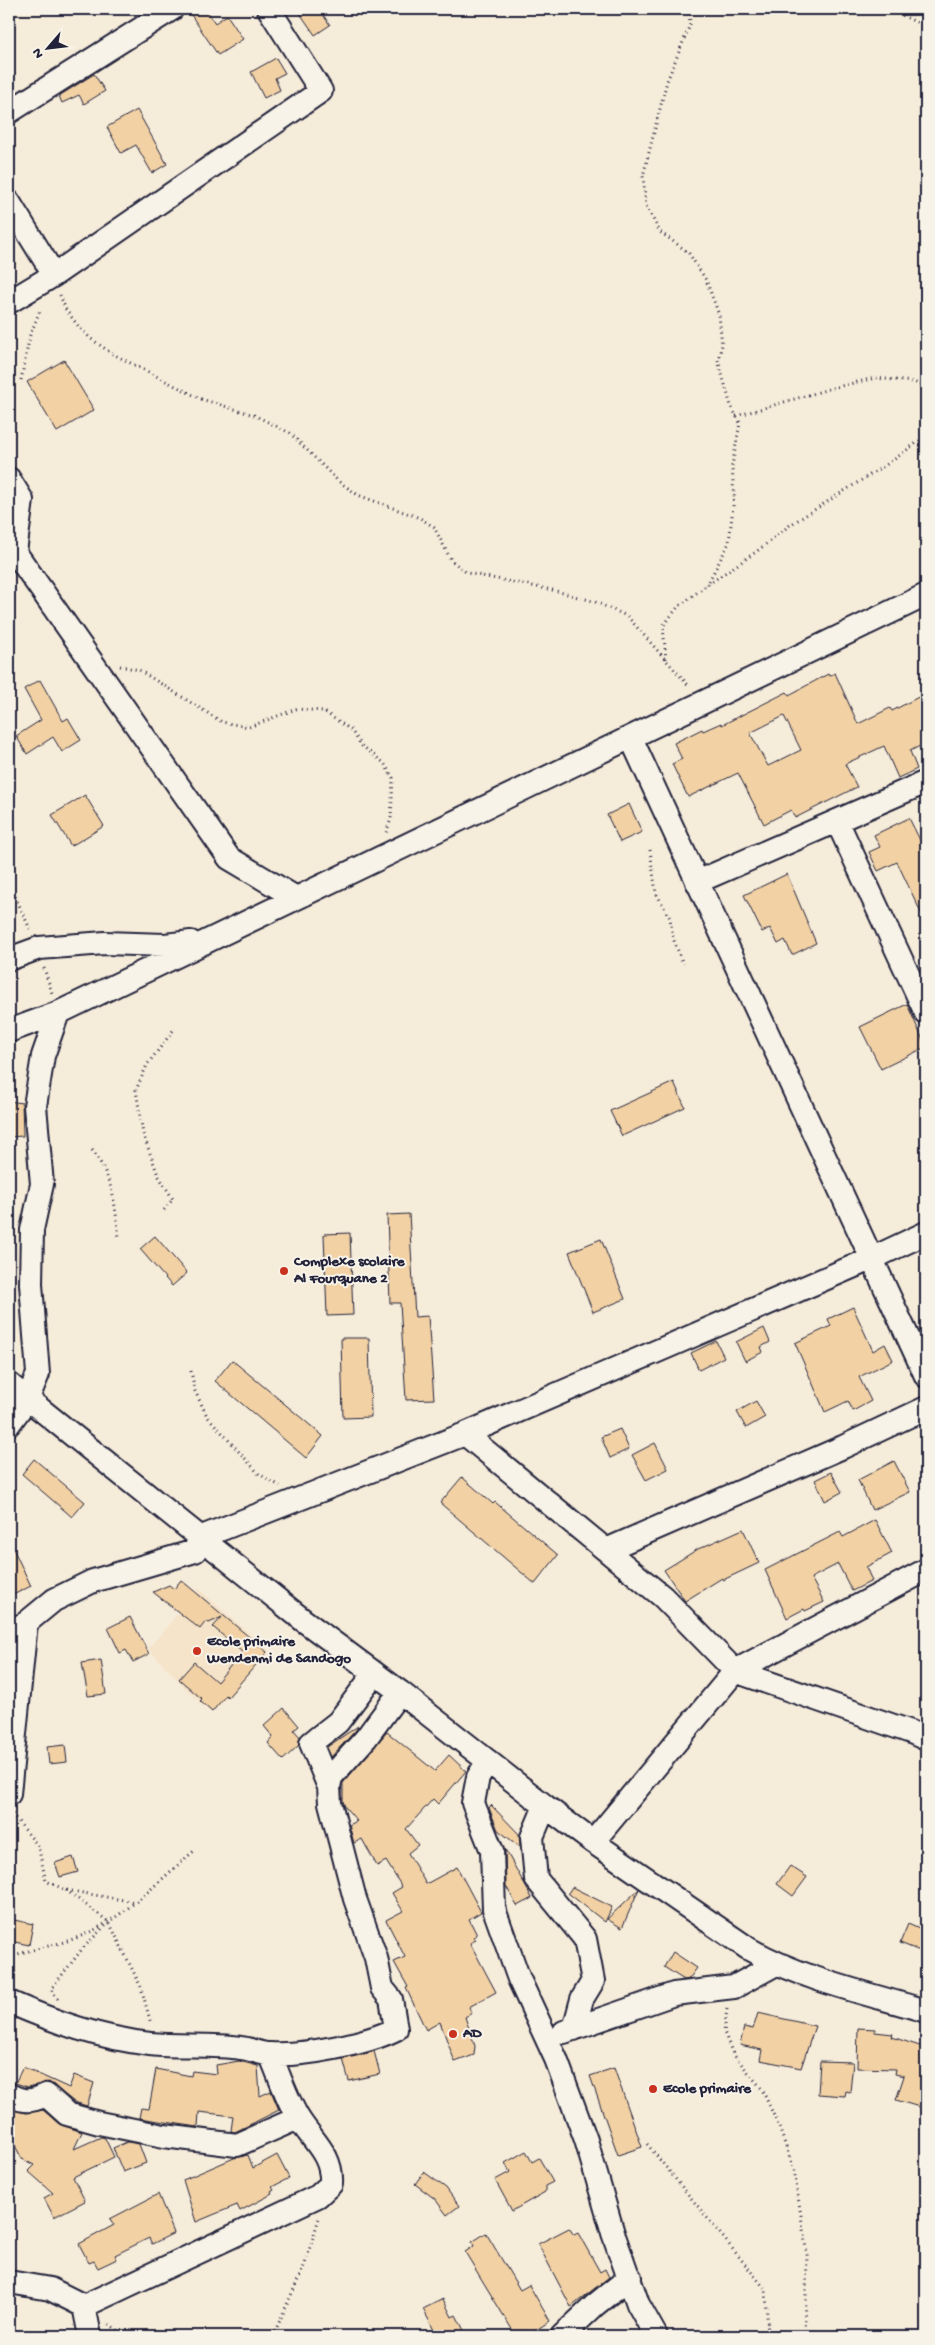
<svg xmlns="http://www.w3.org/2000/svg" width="935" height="2345" font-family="'Gochi Hand',sans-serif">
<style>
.built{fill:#f5e4ca}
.building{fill:#f2d1a4;stroke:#22223b;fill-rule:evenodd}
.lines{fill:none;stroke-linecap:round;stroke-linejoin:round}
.minor-casing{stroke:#22223b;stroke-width:26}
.path{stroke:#22223b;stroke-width:3;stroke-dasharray:1 4;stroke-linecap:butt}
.minor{stroke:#f7f3e8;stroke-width:22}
.poi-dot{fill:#c8321e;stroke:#f7f3e8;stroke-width:2}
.labels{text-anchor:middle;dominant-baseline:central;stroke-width:4;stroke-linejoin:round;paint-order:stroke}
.poi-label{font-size:15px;font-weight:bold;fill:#22223b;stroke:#f7f3e8;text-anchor:start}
</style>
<rect width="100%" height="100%" fill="#f6ecda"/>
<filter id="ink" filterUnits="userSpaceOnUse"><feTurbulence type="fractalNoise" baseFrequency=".02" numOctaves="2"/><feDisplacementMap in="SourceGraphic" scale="10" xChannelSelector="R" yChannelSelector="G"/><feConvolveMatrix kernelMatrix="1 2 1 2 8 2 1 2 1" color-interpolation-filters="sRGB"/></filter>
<g filter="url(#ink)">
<path class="built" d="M199,1589l71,63 -58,61 -10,-8 -54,-56z"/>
<path class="building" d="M187,9h19l9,14 12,-8 16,24 -25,16z
M297,9h22l11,16 -15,10z
M276,58l9,15 -10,5 5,12 -16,8 -13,-26z
M94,74l11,17 -21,13 -5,-9 -17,8 -3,-7z
M137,110l30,54 -15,9 -16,-28 -15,8 -14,-26z
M64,360l30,50 -37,22 -30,-50z
M835,673l23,51 32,-16 2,3 34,-18v50l-16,8 7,18 -19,9 -14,-32 -39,18 12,23 -62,31 -4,-8 -27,14 -26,-51 -50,24 -16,-33 10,-5 -8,-16 28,-14 1,2 18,-8 1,2 65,-33 2,3 39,-21 1,2zM784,716l17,34 -33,16 -18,-33z
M40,680l23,41 5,-3 13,22 -19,12 -9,-15 -26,17 -11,-18 25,-16 -17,-31z
M85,795l19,31 -33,20 -19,-31z
M629,804l13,28 -22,10 -13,-27z
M909,818l17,34v71l-29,-61 -19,9 -9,-19 11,-5 -6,-12z
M787,874l29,69 -24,12 -7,-15 -7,4 -8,-16 -8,4 -18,-37z
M907,1004l19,43 -45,22 -21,-42z
M674,1082l11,25 -63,29 -12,-25z
M9,1101l13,2 1,33 -14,1z
M409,1214l6,103 13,-1 6,83 -28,1 -6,-97h-10l-3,-88z
M350,1233l3,82 -26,1 -3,-82z
M155,1236l32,37 -15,13 -32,-37z
M601,1239l24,60 -32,13 -24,-60z
M853,1307l20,44 12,-7 8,16 -34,17 12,24 -18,10 -5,-10 -23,11 -30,-69 36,-17 -3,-7z
M764,1328l6,14 -9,5 2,5 -18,9 -9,-19z
M341,1338h28l2,79 -28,1z
M716,1341l8,16 -25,13 -8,-17z
M232,1360l91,76 -17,22 -91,-77z
M756,1401l9,16 -19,11 -9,-16z
M620,1429l9,20 -19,9 -9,-21z
M655,1443l13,26 -22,11 -14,-25z
M34,1459l51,43 -13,15 -50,-43z
M894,1461l16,31 -38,18 -14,-30z
M831,1472l11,20 -17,9 -10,-21z
M462,1477l31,27 2,-2 63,53 -23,29 -95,-81z
M875,1520l17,33 -26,14 6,14 -20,10 -14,-27 -27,14 13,24 -19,9 -1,-2 -17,9 -22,-48 75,-38 3,5z
M743,1529l16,34 -36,17 -1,-2 -37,23 -21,-31 34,-21z
M9,1540l22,46 -22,11z
M181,1580l86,72 -39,45 -2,-2 -14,17 -12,-11 2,-2 -23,-20 15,-17 23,20 25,-30 -29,-25 9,-10 -13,6 -3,-2 -6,8 -47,-37 16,-7 5,4z
M130,1617l19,37 -16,8 -7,-12 -6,3 -12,-25z
M101,1660l5,34 -18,2 -6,-33z
M284,1708l15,18 -5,4 6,7 -1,8 -16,15 -15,-17 5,-6 -9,-11z
M358,1726l-2,4 -25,27 -4,-10z
M387,1732l48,39 14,-16 17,16 -28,33 -5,-5 -27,30 12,16 -10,8 18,31 31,-17 24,45 -12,7 8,16 -3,2 2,3 -6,3 26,49 -27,15 3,6 -7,4 10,29 -1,9 -19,7 -15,-40 -14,8 -20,-42 2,-1 -14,-25 11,-5 -19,-37 17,-9 -11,-18 10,-6 -16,-26 -9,5 -15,-27 -8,4 -5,-18 8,-4 -12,-14 -2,-6v-18z
M65,1745l2,17 -18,2 -2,-17z
M491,1805l28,29 1,13 -22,-17 -9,-22z
M505,1849l27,49 -15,8 -11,-20z
M73,1857l5,15 -18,5 -5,-14z
M790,1866l17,11 -14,19 -16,-12z
M572,1887l40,20 -7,15 -37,-29z
M639,1889l-17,39 -15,-9z
M14,1920l19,4 -4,21 -19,-4z
M908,1924l18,8 -6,19 -20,-8z
M673,1952l24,16 -8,11 -5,1 -20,-13z
M758,2013l57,13 -14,42 -41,-8 2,-10 -22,-5 4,-18 9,2z
M858,2028l17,1v3l18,2 -1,3 34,11v61l-30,-9 8,-24 -9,-2 1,-5 -39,-1z
M374,2051l6,23 -31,7 -6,-22z
M239,2061l19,5 2,30 11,-5 8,19 -44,22 -4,-1 2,-15 -34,-4 -1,15 -59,-9 2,-10 8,1 7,-40 35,7 1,-5 25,3 -1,-9z
M820,2061l33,1 -3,30 -4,-1 -1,5 -27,-2z
M23,2067l46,21 5,-13 20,8 -7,23 -13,-4 -25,-20 -21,5 -13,-4z
M614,2068l28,79 -24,8 -28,-79z
M9,2109l17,4 17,-3 16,14 23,8 -8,17 27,-12 4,1 9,19 -41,20 12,24 -31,16 -10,-19 9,-5 -25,-22 6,-6 -12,-6 -13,-25z
M127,2142l12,2 7,19 -23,9 -10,-24z
M526,2151l6,11 7,-4 14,24 -8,4v6l-33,19 -17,-31 15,-8 -5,-9z
M248,2155l5,13 24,-13 12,23 -17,9 2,3 -3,2 1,2 -32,17 -3,-6 -41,17 -13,-42 51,-22z
M424,2172l22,16 13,18 -12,9 -12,-16 -20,-15z
M158,2194l16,39 -22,11 -3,-6 -34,17 2,4 -19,9 -4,-7 -5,2 -10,-19 35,-19 -4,-6z
M569,2228l5,7 4,-2 22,39 5,-3 4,8 -38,30 -33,-63z
M486,2233l34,57 9,-5 21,36 -23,15h-11l-51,-84 9,-6 -2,-4z
M443,2299l9,18 4,-2 11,21h-30l-14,-27z"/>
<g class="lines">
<g class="minor-casing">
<path id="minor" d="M9,112l163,-103
M9,202l45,73
M9,302l45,-27 267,-184 -52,-82
M9,479l13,21 -7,52 214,306 67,40
M631,738l295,638
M837,821l89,192
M697,882l229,-100
M9,959l30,-11 66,-5 60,2 26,-3
M9,1031l49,-18 868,-418
M9,1384l294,236 97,72 145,114 48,36 156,107c55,31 117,44 177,62
M9,1424l19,-26 10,-24 -7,-90 1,-54 10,-46 -7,-78 8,-50 15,-43
M465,1434l198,163 72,74 -142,171
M606,1550l237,-103 83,-39
M926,1570l-191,101 176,61 15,7
M9,1632l17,-9 28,-23 39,-19 102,-30 4,-13 266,-104 408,-176 53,-25
M488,1761l-10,16 -5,26 19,48 2,58 25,70 37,80 30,81 27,93 25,71 18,32
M329,1787l-18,-44 27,-21 36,-48
M9,1794l17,-171
M545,1806l-13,31 4,42 49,60 8,42 -11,18 -8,30
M9,2002c46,20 91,36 141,42 30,3 61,0 91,4 10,1 19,6 29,6 34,2 96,-10 126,-25l-5,-30 -9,-11 -6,-30 -21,-59 -25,-96 -1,-16 2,-10 35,-39 34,-46
M564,2032l110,-38 60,-7 42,-23
M9,2095c15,7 22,7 37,0l21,19 32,9 65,13 73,9 52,-23 8,-6
M9,2282l41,7 34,17 6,30
M84,2306l234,-110 13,-12c2,-30 -20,-44 -34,-68 -11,-19 -18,-41 -27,-62
M562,2336l33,-31 35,-28"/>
</g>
<path class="path" d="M689,9l1,16 -23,56 -24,95 3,30 14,26 28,20 18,28 13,35 3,30 -4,15 13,46 9,17 -8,43 2,31 -5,46 -22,42
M889,9l37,18
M60,295l6,15 13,17 11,11 21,15 90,46 53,16 36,18 48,48 20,14 62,23 14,9 17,33 16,13 85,17 41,11 34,15 62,70
M21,380l9,-45 11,-27
M736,416l100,-29 39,-9 39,4 12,6
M666,659l-3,-33 15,-19 29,-22 49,-33 34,-27 102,-64 34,-25
M120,666l19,4 83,52 27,5 47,-18 27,2 28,19 11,16 22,17 9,15 -2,41 -5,14
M650,850l6,43 14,25 3,20 10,26
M9,883l21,46
M44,968l8,25
M92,1150c21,28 23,54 27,88
M164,1210l9,-11 -15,-24 -15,-41 -7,-44 11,-25 28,-37
M191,1371l4,20 12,25 52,58 21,12
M12,1814l26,32 8,35 20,9 69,12
M66,1890l43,32 32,65 10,37
M9,1957c22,-8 45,-11 67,-19 46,-17 81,-56 118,-87
M58,1999l-7,-10 32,-41 24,-24
M727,2009l-3,23 9,22 29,35 17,38 15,43 13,85 -2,81
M647,2144l119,146 2,46
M109,2324l17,12
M273,2336l32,-72 14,-46"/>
<use href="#minor" class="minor"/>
</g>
</g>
<g class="poi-dot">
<circle cx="284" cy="1271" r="5"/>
<circle cx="197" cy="1651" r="5"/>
<circle cx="453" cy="2034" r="5"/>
<circle cx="653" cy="2089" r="5"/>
</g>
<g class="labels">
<g class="poi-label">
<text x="294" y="1262">Complexe scolaire<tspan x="294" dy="17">Al Fourquane 2</tspan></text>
<text x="207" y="1642">Ecole primaire<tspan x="207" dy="17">Wendenmi de Sandogo</tspan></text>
<text x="463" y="2034">AD</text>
<text x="663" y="2089">Ecole primaire</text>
</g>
</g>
<rect width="935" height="2345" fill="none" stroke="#f7f3e8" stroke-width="30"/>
<rect x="15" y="15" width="905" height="2315" fill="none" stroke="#22223b" stroke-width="2" filter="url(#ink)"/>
<g transform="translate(48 48) rotate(242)" stroke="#f7f3e8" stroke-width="4" paint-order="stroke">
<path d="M0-4L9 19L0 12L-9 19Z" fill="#22223b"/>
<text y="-8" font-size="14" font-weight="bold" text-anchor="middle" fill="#22223b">N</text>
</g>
</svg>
